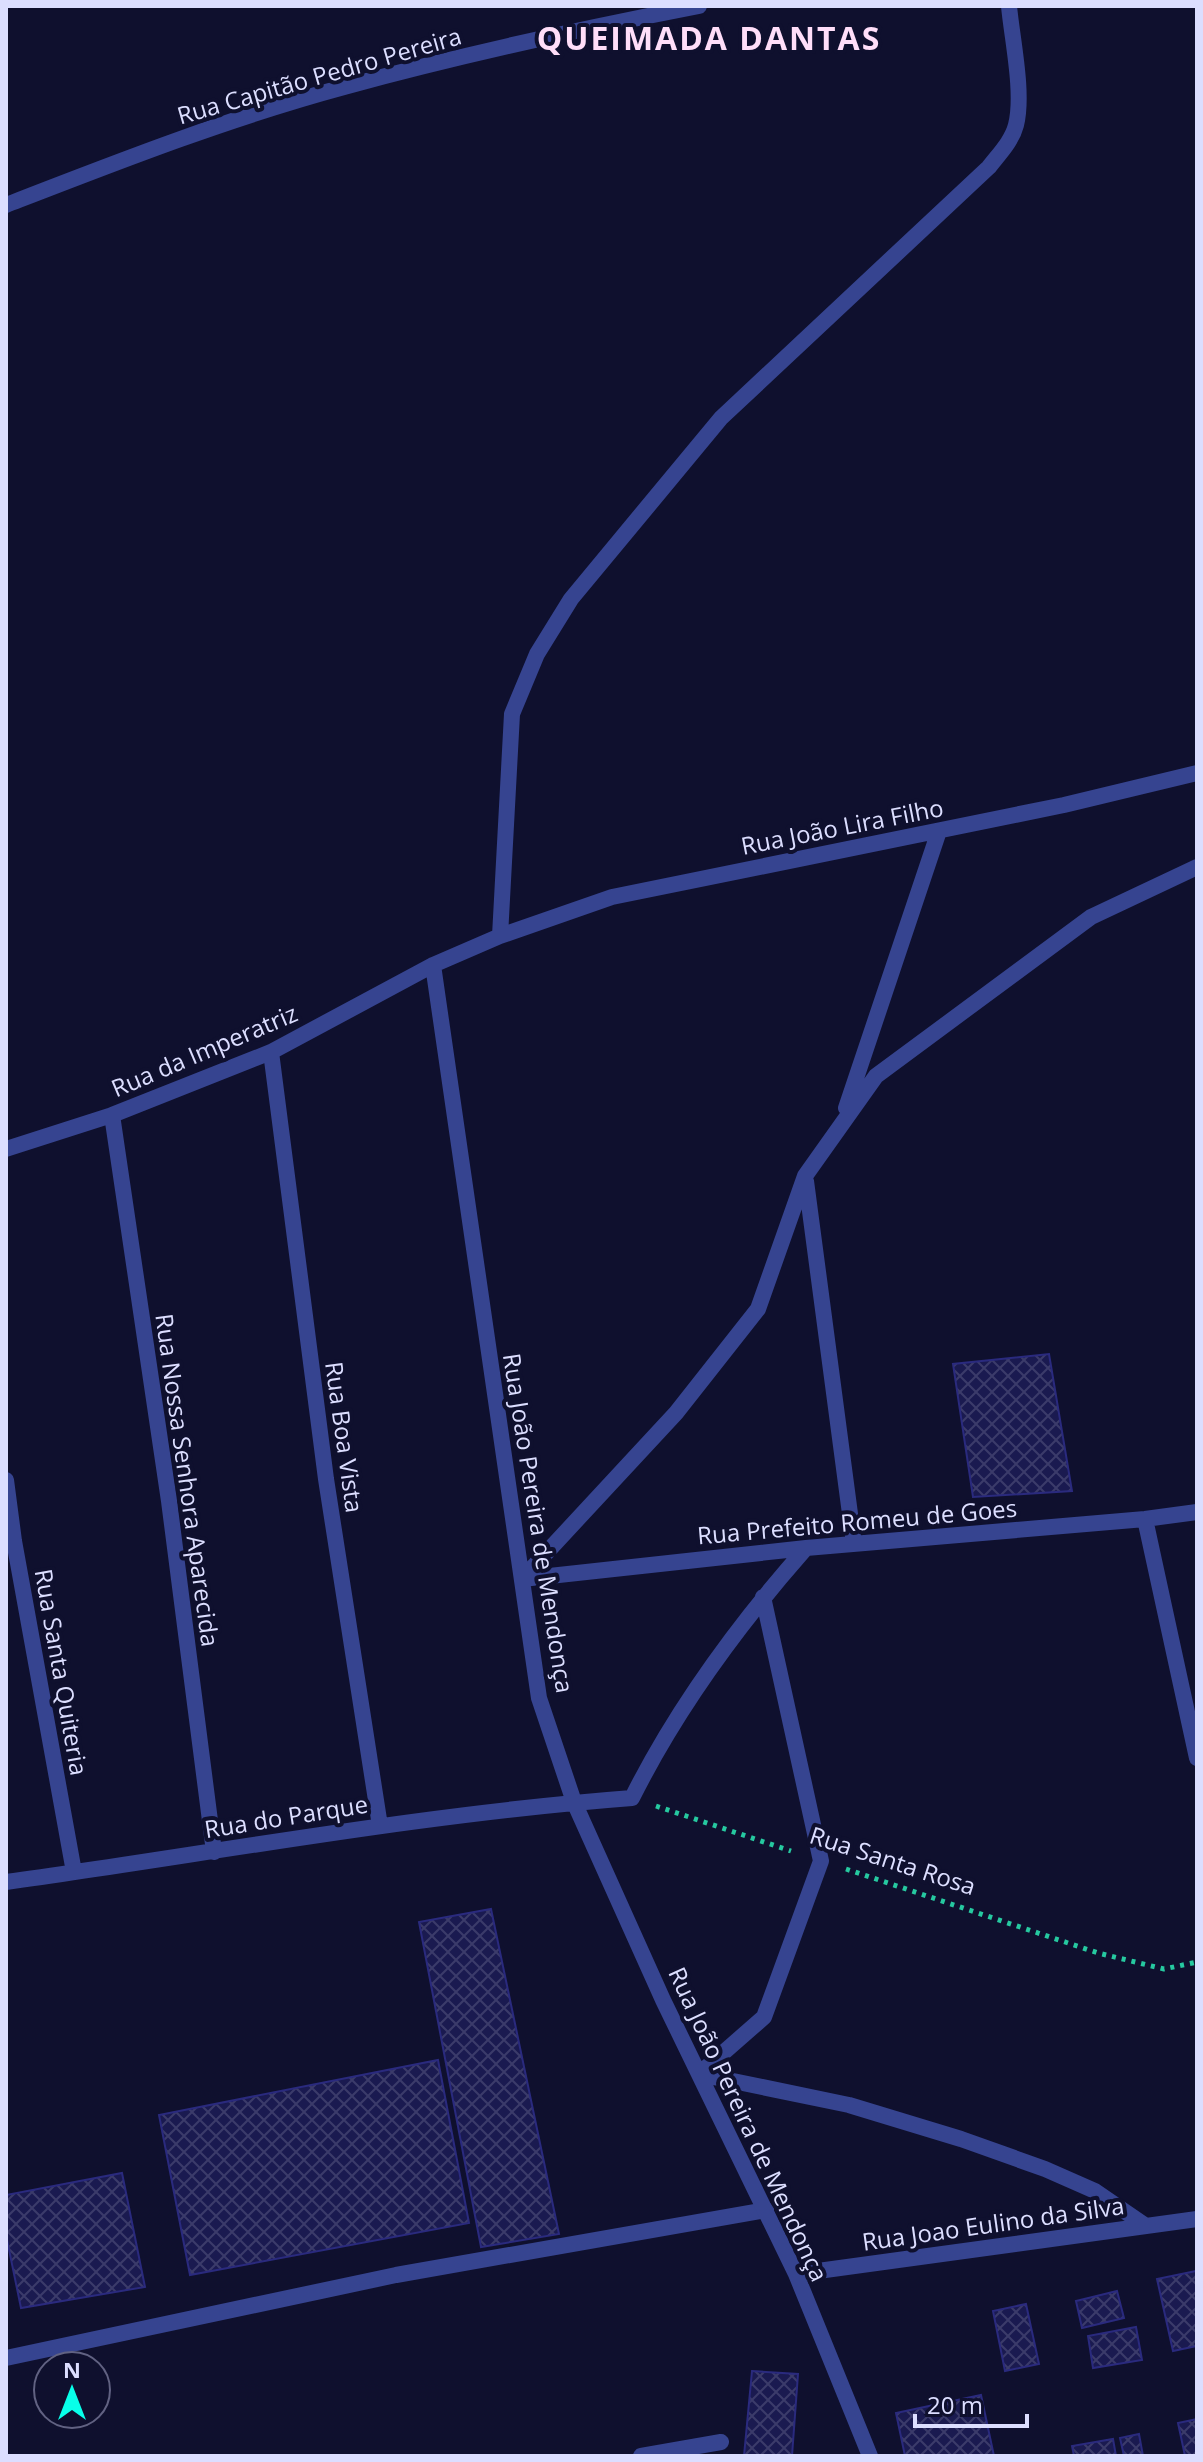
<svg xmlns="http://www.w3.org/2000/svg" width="1203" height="2462" font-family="'Open Sans',sans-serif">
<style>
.building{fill:url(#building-cross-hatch);stroke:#2a2a7e;stroke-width:2}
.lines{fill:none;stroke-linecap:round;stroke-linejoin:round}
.path{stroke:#26c9a0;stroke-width:5;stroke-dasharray:4 6;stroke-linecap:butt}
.service{stroke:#364490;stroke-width:16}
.minor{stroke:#364490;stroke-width:16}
.tertiary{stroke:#364490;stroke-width:16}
.labels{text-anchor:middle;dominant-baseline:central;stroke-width:8;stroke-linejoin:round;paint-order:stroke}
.street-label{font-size:24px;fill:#dcdeff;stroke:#0f102e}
.district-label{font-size:32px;font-weight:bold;letter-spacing:2px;fill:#ffdef9;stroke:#0f102e}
</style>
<defs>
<pattern id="building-cross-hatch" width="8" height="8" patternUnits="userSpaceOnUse" patternTransform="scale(2)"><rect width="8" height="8" fill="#1a1a50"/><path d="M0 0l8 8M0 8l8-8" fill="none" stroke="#3b3b6a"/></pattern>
</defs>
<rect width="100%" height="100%" fill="#0f102e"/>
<path class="building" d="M1049,1354l23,137 -99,6 -20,-133z
M491,1909l68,325 -78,13 -62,-325z
M438,2060l31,163 -279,52 -31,-160z
M122,2173l23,114 -124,21 -15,-73v-40z
M1196,2271l1,75 -24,5 -16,-72z
M1117,2291l7,27 -42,10 -6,-27z
M1026,2304l13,60 -34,7 -12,-60z
M1136,2327l6,33 -49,8 -5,-32z
M752,2371l46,3 -6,82h-48z
M981,2395l13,61h-89l-9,-43z
M1197,2419v37h-12l-7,-33z
M1139,2434l4,22h-19l-4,-18z
M1113,2439l3,17h-42l-2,-10z"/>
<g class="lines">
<path class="path" d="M656,1806l135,45
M846,1869l252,84 66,16 33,-7"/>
<path class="service" d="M6,2358l390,-83 370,-65
M641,2456l80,-14"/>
<path class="minor" d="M500,936l12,-222 25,-60 34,-55 150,-181 268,-251c10,-13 23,-26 27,-42 8,-32 -4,-86 -7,-119
M433,965l106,733 35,104 89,198 133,274 74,182
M271,1052l55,427 54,347
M846,1108l93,-277
M112,1115l57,386 45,351
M6,1149l106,-34 159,-63 162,-87 67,-29 112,-39 452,-92 133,-32
M806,1181l48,363
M6,1480l8,61 60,331
M1145,1519l52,239
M522,1579l154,-166 82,-104 47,-133 71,-100 215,-159 106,-50
M522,1579l284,-31 339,-29 52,-7
M6,1882c208,-29 416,-68 626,-84 46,-92 106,-173 174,-250
M699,2074l65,-57 57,-156 -58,-264
M699,2074l150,31 112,34 84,30 50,22 51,35
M796,2274l401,-55"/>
<path class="tertiary" d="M6,205c111,-43 223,-87 338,-118 117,-32 236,-58 355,-81"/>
</g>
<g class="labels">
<g class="street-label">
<text transform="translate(319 75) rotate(-16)">Rua Capitão Pedro Pereira</text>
<text transform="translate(842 826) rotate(-11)">Rua João Lira Filho</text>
<text transform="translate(204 1050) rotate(-23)">Rua da Imperatriz</text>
<text transform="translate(345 1437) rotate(82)">Rua Boa Vista</text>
<text transform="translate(188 1480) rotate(82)">Rua Nossa Senhora Aparecida</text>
<text transform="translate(857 1521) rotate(-5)">Rua Prefeito Romeu de Goes</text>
<text transform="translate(539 1523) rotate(81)">Rua João Pereira de Mendonça</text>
<text transform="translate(62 1672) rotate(80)">Rua Santa Quiteria</text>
<text transform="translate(286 1816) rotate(-9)">Rua do Parque</text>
<text transform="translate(893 1860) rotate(18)">Rua Santa Rosa</text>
<text transform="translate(749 2124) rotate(65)">Rua João Pereira de Mendonça</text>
<text transform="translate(993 2223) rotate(-8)">Rua Joao Eulino da Silva</text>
</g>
<g class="district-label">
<text x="709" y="37">QUEIMADA DANTAS</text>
</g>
</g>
<rect width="1203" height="2462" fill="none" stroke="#dcdeff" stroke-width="16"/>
<g transform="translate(72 2390)"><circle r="38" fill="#0f102e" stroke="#616282" stroke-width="2"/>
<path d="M0-6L14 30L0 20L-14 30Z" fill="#08ffe9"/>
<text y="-12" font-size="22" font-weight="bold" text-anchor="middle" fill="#dcdeff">N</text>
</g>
<path d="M915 2414v12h112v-12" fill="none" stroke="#dcdeff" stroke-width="4"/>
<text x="927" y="2414" font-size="24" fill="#dcdeff" stroke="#0f102e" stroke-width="6" paint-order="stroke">20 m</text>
</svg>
